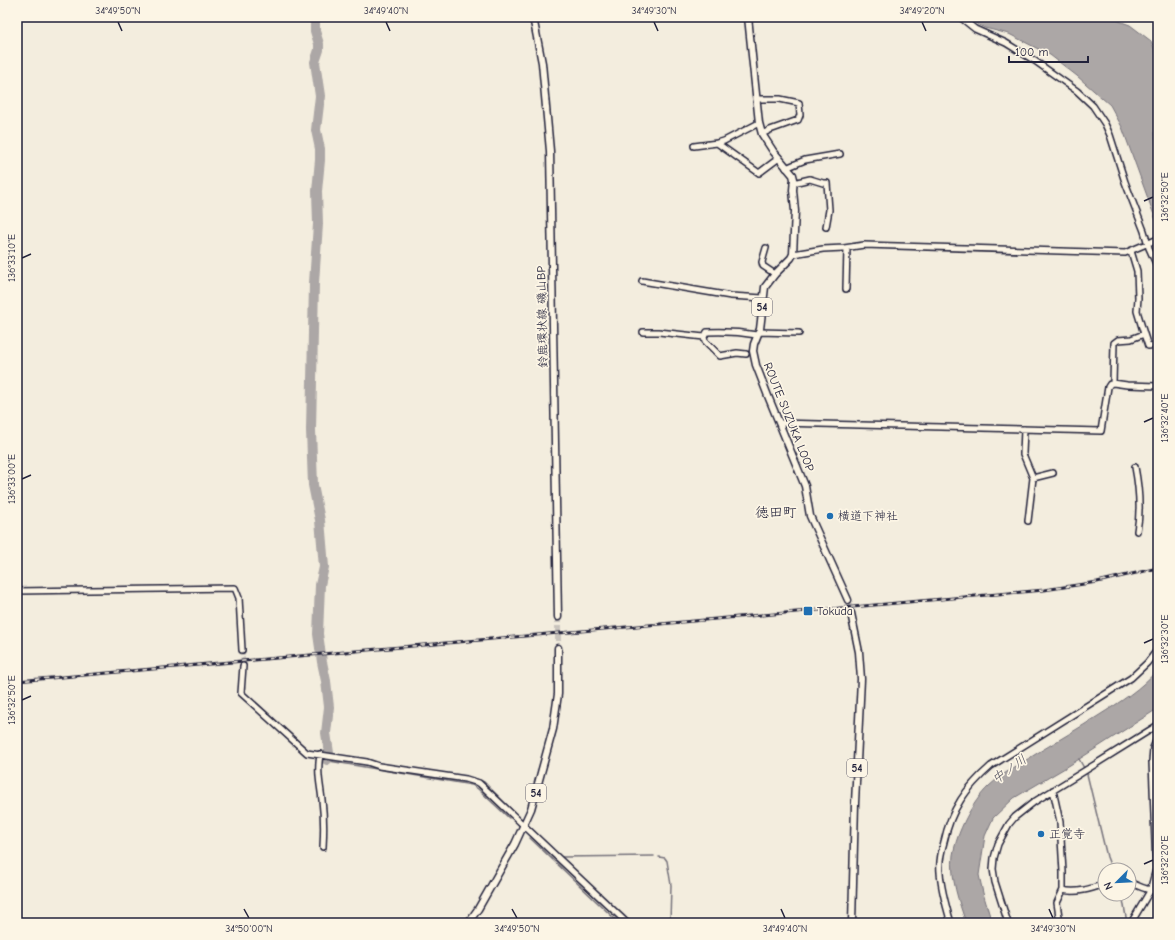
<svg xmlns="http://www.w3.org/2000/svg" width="1175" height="940" font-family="'Comic Neue','Klee One',sans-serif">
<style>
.water{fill:#aca7a6;stroke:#75727b}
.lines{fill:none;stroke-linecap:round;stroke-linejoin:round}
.stream{stroke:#75727b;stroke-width:1.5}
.river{stroke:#aca7a6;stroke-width:10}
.minor-tunnel{stroke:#c9c4bd;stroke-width:5;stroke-dasharray:5 2.5;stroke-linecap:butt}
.major-tunnel{stroke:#c9c4bd;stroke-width:6;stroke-dasharray:6 3;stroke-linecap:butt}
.minor-casing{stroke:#22223b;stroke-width:8}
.major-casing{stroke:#22223b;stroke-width:9}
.minor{stroke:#fcf5e5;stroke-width:5}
.major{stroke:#fcf5e5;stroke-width:6}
.rail-casing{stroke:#22223b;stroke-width:3}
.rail{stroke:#fcf5e5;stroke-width:1.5;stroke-dasharray:4.5;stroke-linecap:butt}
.ticks{fill:none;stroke:#22223b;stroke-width:1.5}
.poi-dot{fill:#1f6fb2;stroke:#fcf5e5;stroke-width:1.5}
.labels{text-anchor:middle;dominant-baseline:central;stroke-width:3.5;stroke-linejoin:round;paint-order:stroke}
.shield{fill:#fcf5e5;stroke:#63616e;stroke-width:1}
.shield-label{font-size:11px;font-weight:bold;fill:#22223b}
.street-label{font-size:12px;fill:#22223b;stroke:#fcf5e5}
.poi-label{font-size:12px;fill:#22223b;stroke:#fcf5e5;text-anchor:start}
.water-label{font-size:13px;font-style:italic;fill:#525160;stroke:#fcf5e5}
.quarter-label{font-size:14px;fill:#22223b;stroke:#fcf5e5}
.neatline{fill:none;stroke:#22223b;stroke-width:1.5}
.ticks-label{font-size:10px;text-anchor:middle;fill:#22223b}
</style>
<rect width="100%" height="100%" fill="#f3edde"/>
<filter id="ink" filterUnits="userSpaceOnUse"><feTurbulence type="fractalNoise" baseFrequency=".025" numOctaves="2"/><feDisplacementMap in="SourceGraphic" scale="8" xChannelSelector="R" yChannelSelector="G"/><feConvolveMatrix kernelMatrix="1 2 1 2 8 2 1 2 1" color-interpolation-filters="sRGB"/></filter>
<g filter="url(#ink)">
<path class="water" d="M967,17h141l22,8 21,16 7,17v61c-4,10 -4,20 0,31v76l-36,-99 -12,-22 -33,-29 -27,-21 -41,-21 -24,-6 -8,-4z
M1158,669v38l-4,4 -84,54 -56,33 -21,20 -8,18 -6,39 4,18 9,30h-26c-7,-21 -16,-45 -13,-68 4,-23 19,-53 36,-69 15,-14 33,-23 50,-34 20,-12 40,-24 59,-36 22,-14 43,-27 60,-47z"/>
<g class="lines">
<path class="stream" d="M1154,17v4
M1079,759l5,9
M327,760l2,1 143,24 6,4 31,29
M1087,774l20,83 5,13
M474,778l10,4 27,27
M530,838l89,85
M560,857l94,-1
M659,857l6,1 2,3 4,24 -1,38
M1122,894l5,29"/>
<path class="river" d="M315,17v14l4,13v6l-4,12 5,34 -4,34 4,19v11l-3,31 1,33 -4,59 -3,147 2,55 7,35 4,47 -4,18 -2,49 4,28 4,19 3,26 -3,26 3,20 -2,7"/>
<path class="minor-tunnel" d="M242,650l1,16"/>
<path class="major-tunnel" d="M848,600l3,13
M558,617v31"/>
<g class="minor-casing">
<path id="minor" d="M960,17l15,12 31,14 29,18 42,30 16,15 12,18 5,11 15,47 19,49 5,17 9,20
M968,23l5,-6
M756,99h24l19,4 1,12 -2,5 -28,10 -8,4
M717,143l7,-2 35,-18
M694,146l23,-3 42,30 20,-15
M786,168l19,-8 35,-6
M793,183l17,-4 13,4h4l2,27 -3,17
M766,248l-4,14 1,4 12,8
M793,254l30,-5 21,-1 20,-3 261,8 33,-14
M642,281l89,15 32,2
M846,289l1,-41
M643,332h16l45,5 3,-5c18,-1 33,0 50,3
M759,332l40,1
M1144,334l4,12 10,-1
M704,337l1,4 15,15 17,-3 9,1
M1113,383l1,-40 4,-3 13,-1 13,-5 -7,-23 1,-13 -1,-27 -6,-20
M779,423l322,8 7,-44 2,-3 3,-1 14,2 31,1
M1024,429l-1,25 10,24 -5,43
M1135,467c4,21 6,43 2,64
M1033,478l20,-5
M17,591l218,-3 4,10 3,52
M243,666l-2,27 66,60 60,9 12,4 87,13 13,4 148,140
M320,754c-3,20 0,28 2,46 2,16 2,31 1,47
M1053,790l7,32 3,50v18l-6,13 3,20
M1129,882c10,4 18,9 29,9
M1063,890c13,4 30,-2 42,-6
M951,923c-5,-17 -10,-33 -11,-51 -1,-10 1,-20 4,-30 7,-33 22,-54 47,-76l140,-88 16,-15 11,-14
M1008,923l-13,-41 -2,-13 1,-11 4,-14 11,-20 6,-7 19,-15 44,-27 80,-50
M1131,923l19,-32 6,-22 -4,-108 1,-13 5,-12"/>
</g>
<g class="major-casing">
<path id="major" d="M533,17l9,46 8,88 8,466
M748,17l11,106 3,11 11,17 20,24 1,4 -1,11 2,21 -2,43 -2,4 -16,16 -10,13 -5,42 -6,15 -1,7 3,14 12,31 37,90 5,30 38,84
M851,613l8,39 2,27 -6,124 -3,120
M468,923l10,-14 37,-65 16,-35 22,-80 5,-35v-46"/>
</g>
<use href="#minor" class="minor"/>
<use href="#major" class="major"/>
<g class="rail-casing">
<path id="rail" d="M17,681l1027,-91 53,-8 61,-14"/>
</g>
<use href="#rail" class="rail"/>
</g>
</g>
<path class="ticks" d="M118,22l4,9M386,22l4,9M654,22l4,9M922,22l4,9M1144,201l9,-4M22,258l9,-4M1144,422l9,-4M22,479l9,-4M1144,643l9,-4M22,700l9,-4M1144,864l9,-4M244,909l5,9M512,909l5,9M781,909l4,9M1049,909l4,9"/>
<g class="poi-dot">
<circle cx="830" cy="516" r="4"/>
<rect x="803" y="606" width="10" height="10" rx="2"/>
<circle cx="1041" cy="834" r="4"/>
</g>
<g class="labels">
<g class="shield">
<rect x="752" y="298" width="20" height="18" rx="3"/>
<rect x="847" y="759" width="20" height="18" rx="3"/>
<rect x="526" y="784" width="20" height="18" rx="3"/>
</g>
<g class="shield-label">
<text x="762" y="307">54</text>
<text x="857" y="768">54</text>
<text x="536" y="793">54</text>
</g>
<g class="street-label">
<text transform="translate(542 317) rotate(-91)">鈴鹿環状線 磯山BP</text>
<text transform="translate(789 417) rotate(68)">ROUTE SUZUKA LOOP</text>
</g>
<g class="poi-label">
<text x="838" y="516">横道下神社</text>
<text x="817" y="611">Tokuda</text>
<text x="1049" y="834">正覚寺</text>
</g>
<g class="water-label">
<text transform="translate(1009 769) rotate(-36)">中ノ川</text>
</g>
<g class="quarter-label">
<text x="776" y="512">徳田町</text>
</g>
</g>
<rect width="1175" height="940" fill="none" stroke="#fcf5e5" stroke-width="44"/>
<g transform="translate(1117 882) rotate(246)"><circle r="19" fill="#fcf5e5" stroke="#a5a1a1"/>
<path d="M0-3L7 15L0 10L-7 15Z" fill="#1f6fb2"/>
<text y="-6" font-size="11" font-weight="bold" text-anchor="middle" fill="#22223b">N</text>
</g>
<path d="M1009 56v6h79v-6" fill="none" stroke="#22223b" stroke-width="2"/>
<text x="1015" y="56" font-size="12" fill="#22223b" stroke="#fcf5e5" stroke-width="3" paint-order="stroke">100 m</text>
<rect x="22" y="22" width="1131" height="896" class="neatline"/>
<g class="ticks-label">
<text x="118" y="14">34°49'50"N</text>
<text x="386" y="14">34°49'40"N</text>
<text x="654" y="14">34°49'30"N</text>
<text x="922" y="14">34°49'20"N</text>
<text transform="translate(1164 197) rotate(-90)" y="4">136°32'50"E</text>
<text transform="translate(11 258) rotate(-90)" y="4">136°33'10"E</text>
<text transform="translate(1164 418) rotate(-90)" y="4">136°32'40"E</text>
<text transform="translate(11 479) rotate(-90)" y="4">136°33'00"E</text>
<text transform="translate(1164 639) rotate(-90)" y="4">136°32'30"E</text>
<text transform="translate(11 700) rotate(-90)" y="4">136°32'50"E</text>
<text transform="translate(1164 860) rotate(-90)" y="4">136°32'20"E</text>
<text x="249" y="932">34°50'00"N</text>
<text x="517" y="932">34°49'50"N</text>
<text x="785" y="932">34°49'40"N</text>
<text x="1053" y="932">34°49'30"N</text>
</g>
</svg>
